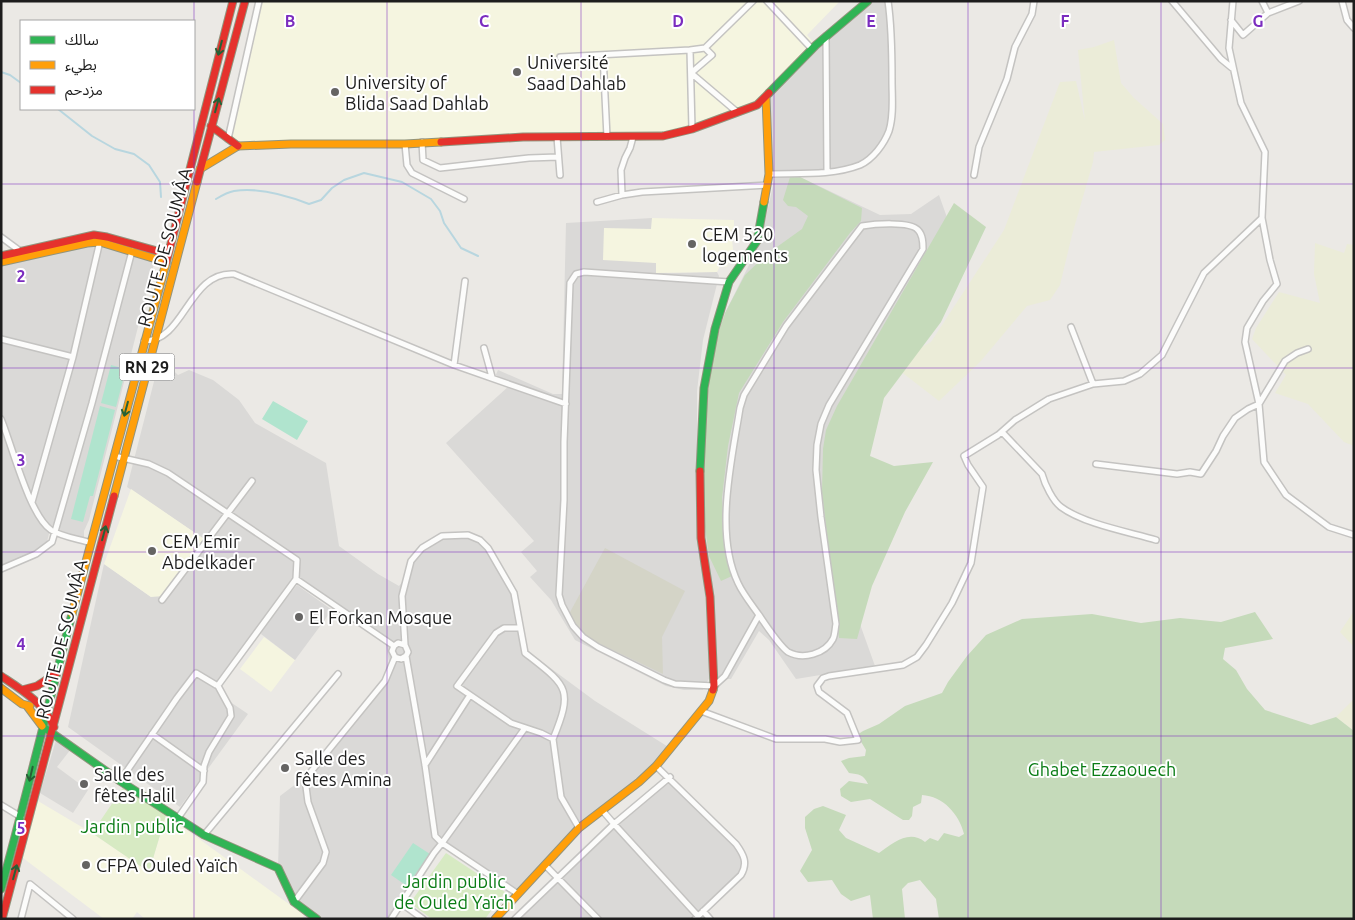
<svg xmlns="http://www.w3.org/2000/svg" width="1355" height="920" font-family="Ubuntu,'Noto Sans Arabic',sans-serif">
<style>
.residential{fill:#dad9d7}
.education{fill:#f5f5e0}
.religious{fill:#d9d8d7}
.construction{fill:#d4d4c7}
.farmland{fill:#ebecd8}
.grass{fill:#d7eac3}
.forest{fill:#c5daba}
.pitch{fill:#b0e4ce}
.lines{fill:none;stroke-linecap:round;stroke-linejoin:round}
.stream{stroke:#b8d6df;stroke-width:2}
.street-casing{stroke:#c4c3c1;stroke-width:8}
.fast-casing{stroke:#92947d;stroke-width:9}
.slow-casing{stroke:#92947d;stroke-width:9}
.jam-casing{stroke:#92947d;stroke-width:9}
.street{stroke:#fcfcfb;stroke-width:5}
.fast{stroke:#30b455;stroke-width:7}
.slow{stroke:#ff9f0a;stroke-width:7}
.jam{stroke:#e5322d;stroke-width:7}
.oneway{stroke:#266136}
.grid{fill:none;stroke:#7b2cbf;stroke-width:1;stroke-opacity:0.55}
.poi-dot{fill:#656463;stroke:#fff;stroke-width:2}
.labels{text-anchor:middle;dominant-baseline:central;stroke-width:4;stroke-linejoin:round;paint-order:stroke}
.shield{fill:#fff;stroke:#616161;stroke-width:1}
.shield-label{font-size:16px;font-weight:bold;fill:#1d1d1d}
.poi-label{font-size:18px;fill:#1d1d1d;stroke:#fff;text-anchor:start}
.street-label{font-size:18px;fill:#1d1d1d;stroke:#fff}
.park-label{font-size:18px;fill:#0a7c15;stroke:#fff}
.grid-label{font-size:16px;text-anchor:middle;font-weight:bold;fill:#7b2cbf;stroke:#fff;stroke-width:4;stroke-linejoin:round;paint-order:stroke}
</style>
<rect width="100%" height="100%" fill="#ebe9e5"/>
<path class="residential" d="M746,1h27l43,44 52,-44h20l4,108 -3,22 -18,27 -25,11 -77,5 -3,-75z
M775,177h25l80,38 31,-1 28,-19 26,73 -111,169 4,170 3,20 14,39 -79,13 -27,-39 -10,-9 -28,48h-13l-4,-72 -11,-95 13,-171 9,-28 35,-70z
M652,218l-1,44 5,1v10l61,-1 2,4 -16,64 -6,51v118l8,85 5,83 -3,5h-4v8h-19l-18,-4 -91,-46 -24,-40 -21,-23 7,-6 -16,-19 13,-11 -88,-98 63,-57 -15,-7 4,-9 55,24h9l4,-171z
M96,238l60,18 -67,264 -5,11v8l-18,-4 -9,-8 -6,-2 -4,17 -12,9 -34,14v-306z
M160,358l18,17 11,-5 24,10 26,20 16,23 71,40 13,83 39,28 21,12 8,-10 4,-15 11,-13 20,-12 26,-1 20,13 26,45 12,57 69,51 75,47 -14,18 -77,62 -61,66 -76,-50 -51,75h-74l-23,-17 -16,-34 2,-72 25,-19 79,-97 5,-18 -4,-22 -36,-27 -56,-34 -75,102 -7,2 9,12 28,19 -68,93 -112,-80 36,-163 47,33 53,-58 -77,-52z
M57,737l14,12 -14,18 31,23 -15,23 -33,-20z
M670,777l66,67 9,24 -42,42 8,9h-196l69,-67z"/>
<path class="education" d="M259,1h581l-33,34 9,10 -59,60 -94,31 -425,10 -10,-7z
M652,218l82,2v8l-3,2 2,19 -3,14h-2l-1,4 -7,-1 -3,6 -61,1v-10l-53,-3 1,-32 47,1z
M131,489l73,50 -40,57 -13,1 -47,-33z
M264,637l31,23 -24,32 -31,-23z
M38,801l54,32 57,39 17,-57 138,100 -2,4h-157l-8,-7 -5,7h-28l-81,-61z"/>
<path class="religious" d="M297,585l35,25 -37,50 -34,-26 4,-10z"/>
<path class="construction" d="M605,548l80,43 -23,46 1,37 -67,-32 -12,-7 -9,-11 -6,-10z"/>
<path class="farmland" d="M1114,40l7,43 13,15 29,26 2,16 -6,5 -65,7 -1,10 -21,73 -12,50 -10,15 -23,6 -47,56 -41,39 -48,-37 40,-22 73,-112 56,-148 16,-1 9,40 -7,-71 16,-3z
M1315,243l29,10 3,-9 7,1v201l-10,-4 -36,-38 -33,-11 11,-18 -34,-36 4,-11 23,-36 41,11 -6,-29z
M1354,611v36l-14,-15z
M1354,699v32l-18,-14z"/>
<path class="grass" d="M124,786l42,29 -17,57 -57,-39z
M446,853l59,39 -20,27h-53l-22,-16z"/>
<path class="forest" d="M790,177h10l62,31 -1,13 -11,12 -67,89 -44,71 -11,53 -6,52 4,58 6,20 -11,5 -12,-25 -6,-44 -1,-42 7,-92 7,-37 9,-28 20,-38 22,-21 35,-25 6,-13 -12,-9 -8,-1 -5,-6z
M954,203l32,24 -45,95 -57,76 -14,58 24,10 39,-4 -28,50 -33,74 -15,53 -18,-1 -17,-146 1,-43 3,-19 11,-24z
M1255,612l18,27 -48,9 -2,11 13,11 11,19 18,21 46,15 25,-8 18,14v188h-415l-3,-20 -16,-19 -12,3 -6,6 3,30h-32l-3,-24 -19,6 -10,-7 -9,-14 -24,2 -8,-11 12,-21 -7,-22v-11l9,-8 9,-3 23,9 -7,15 7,8 33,15c14,-10 30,-24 46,-11l5,-4 8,3 6,-8 15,4 5,-3c-5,-20 -21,-38 -42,-39l-1,8 -8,4 -1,9 -3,4h-6l-33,-21 -19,3 -10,-6 -1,-7 9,-8 19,3c-4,-9 -9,-10 -19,-11l-8,-12 8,-3 16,-2 1,-6 -9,-15 6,-4 16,-7 26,-18 37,-13 6,-11 19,-26 19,-21 36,-16 70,-5 49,9 39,-5 41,4z"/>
<path class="pitch" d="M111,365l15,4 -10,38 -15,-4z
M273,401l35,20 -11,19 -35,-21z
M100,406l15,4 -22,86h-3l-7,26 -12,-3z
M413,843l17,11 -23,32 -16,-11z"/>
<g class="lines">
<path class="stream" d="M1,72l9,3 11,8
M58,109l34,27 23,13 19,5 15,11 11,17 1,15
M216,199c5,-3 12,-7 18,-8 25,-4 52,4 75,13l12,-4 11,-12 12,-8 20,-7 38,9 29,17 9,12 4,12 17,25 17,8"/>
<g class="street-casing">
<path id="street" d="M767,1l45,48
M1172,1l49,58 11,9
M1233,1l-4,47 12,55 24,49 -3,66 8,42 7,24 -14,17 -16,27 -2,14 14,62 5,58 22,33 43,32 25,8
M1262,1l6,12
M1342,1l5,19 7,8
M1231,20l12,15 25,-22 31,-12
M826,36l1,136
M705,48l7,7 -21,18 46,39
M603,55l4,82
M560,57l130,-7
M692,129l-2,-79 15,-2 48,-47
M557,137l3,38
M228,139l31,-138
M422,142l1,18 17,8 89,-10 29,-1
M405,144l2,21 5,8 52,26
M769,174c29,-1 63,2 91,-9 13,-6 24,-21 29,-34 5,-16 3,-34 3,-50 0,-27 0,-53 -4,-80
M974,175l5,-28 28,-68 8,-32 17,-33 2,-13
M622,195l-1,-25 4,-12 5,-10 3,-11
M597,202l25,-7 20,-3 125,-7
M1,237l19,14
M729,282l-145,-10 -8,2 -6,9 -6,159v58l-5,95 3,10 11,21 10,11 15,10 66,33 11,4 39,2 11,-10 34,-61c6,9 21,31 29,37 15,8 37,2 45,-13 2,-4 2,-10 3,-15l-15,-107 -5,-47 1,-25 4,-21 8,-19 94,-156c0,-6 0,-14 -5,-19 -8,-9 -44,-6 -56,-4l-76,100 -42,69 -4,13c-8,51 -26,125 -2,175 5,11 14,22 21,32
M1071,327l22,57
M1,339l72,18
M144,341c41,1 44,-70 90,-67l220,91 112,39
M484,348l8,29
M454,365l11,-84
M1,419c11,26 28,96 50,111 11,7 28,9 40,13
M1002,432l40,42c3,11 11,27 19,33 23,17 68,25 95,33
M114,456l35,8 19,9 129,87 -1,19 -77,105 -3,1 -20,-12 -19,25 -57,83
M1096,464l81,10 13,-2 11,2 15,-23 7,-15 12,-18 13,-9 11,-5 26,-43 12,-8 11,-4
M32,502l41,-145 27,-116
M1,569l35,-15 16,-12 40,-139 40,-152
M296,579l98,67
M162,600l90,-119
M520,628h-16l-8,5 -39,53 54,37 30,10 12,6 8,58 18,31
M405,645l-3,-49 9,-35 11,-13 20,-12 26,-1 12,5 8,8 26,45 11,60c42,33 49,35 28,86
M701,711l75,28h49l15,3 18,-2 -11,-27 -28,-21 -2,-6 6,-8 6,-2 74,-11 14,-8 9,-12 26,-42 19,-40 12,-76 -15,-22 -4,-9 34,-21 17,-15 34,-21 44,-15 31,-3 16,-7 22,-19 42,-82 58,-55
M152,734l52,37
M425,765l45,-70
M656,766l80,78c8,11 12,19 5,31l-46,44
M1,805l20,12
M602,810l12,14 84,92
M178,818l25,-36 1,-16 5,-14 22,-36 -1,-8 -12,-22
M204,835l134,-161
M545,865l53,54
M518,894l-76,-51 83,-115
M294,902l29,-39 3,-11 -18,-50 -3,-23 80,-98 10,-24 -3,-6 2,-5 4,-3 7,2 3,7 -2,4 -5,3 -6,-2
M401,903l22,16
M703,911l7,8
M21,919l9,-35 43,35
M391,919l43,-66 8,-10 -7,-7 -10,-71 -19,-109
M515,919l99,-95 56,-47"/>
</g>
<g class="fast-casing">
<path id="fast" d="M769,93l47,-48 52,-44
M700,471l4,-83 11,-59 14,-47 28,-41 7,-39
M42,726l78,55 84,54 74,33 16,34 23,17
M1,889c25,-91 47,-184 71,-275"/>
</g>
<g class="slow-casing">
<path id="slow" d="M200,169l38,-23 53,-2h114l36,-2
M764,202l5,-28 -3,-76
M1,262l86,-19 13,-1 66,20
M114,496l83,-314
M72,614l94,-351
M1,688l21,16 8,2
M27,706l15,20
M495,919l84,-91 60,-46 17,-16 53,-65 4,-11"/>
</g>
<g class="jam-casing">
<path id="jam" d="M211,126l27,20
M441,142l82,-5 140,-1 29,-7 65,-24 12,-12
M197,182l48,-181
M1,256l93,-21 13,2 61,17
M166,263l67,-262
M700,471l1,67 9,59 4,89 -1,4
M1,676c21,14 43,27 53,51
M22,690l15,-4 20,-13
M2,919l112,-423"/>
</g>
<use href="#street" class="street"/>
<use href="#fast" class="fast"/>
<use href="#slow" class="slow"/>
<use href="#jam" class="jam"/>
</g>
<defs><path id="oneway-shaft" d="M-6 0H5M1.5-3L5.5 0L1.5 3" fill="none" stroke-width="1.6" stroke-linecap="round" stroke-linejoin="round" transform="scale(1.25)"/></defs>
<g class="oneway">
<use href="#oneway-shaft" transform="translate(220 48) rotate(105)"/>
<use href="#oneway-shaft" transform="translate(217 105) rotate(-75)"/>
<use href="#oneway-shaft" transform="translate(126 409) rotate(105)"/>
<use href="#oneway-shaft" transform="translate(104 533) rotate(-75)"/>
<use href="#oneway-shaft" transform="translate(31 774) rotate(103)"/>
<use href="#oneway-shaft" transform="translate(15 872) rotate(-75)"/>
</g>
<path class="grid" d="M194,1v20M387,1v918M581,1v918M774,1v918M968,1v918M1161,1v918M194,109v810M1,184h1353M1,368h1353M1,552h1353M1,736h1353"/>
<g class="poi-dot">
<circle cx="517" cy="72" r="5"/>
<circle cx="335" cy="92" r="5"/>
<circle cx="692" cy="244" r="5"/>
<circle cx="152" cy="551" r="5"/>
<circle cx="299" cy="617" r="5"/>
<circle cx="285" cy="768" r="5"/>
<circle cx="84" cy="784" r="5"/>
<circle cx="86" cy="865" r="5"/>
</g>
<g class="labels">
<rect class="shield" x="119.5" y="353.5" width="55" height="27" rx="4"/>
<g class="shield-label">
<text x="147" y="367">RN 29</text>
</g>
<g class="poi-label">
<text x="527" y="62">Université<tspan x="527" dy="21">Saad Dahlab</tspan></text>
<text x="345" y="82">University of<tspan x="345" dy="21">Blida Saad Dahlab</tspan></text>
<text x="702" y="234">CEM 520<tspan x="702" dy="21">logements</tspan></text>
<text x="162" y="541">CEM Emir<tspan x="162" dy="21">Abdelkader</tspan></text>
<text x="309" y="617">El Forkan Mosque</text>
<text x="295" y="758">Salle des<tspan x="295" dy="21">fêtes Amina</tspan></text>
<text x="94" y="774">Salle des<tspan x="94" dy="21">fêtes Halil</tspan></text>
<text x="96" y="865">CFPA Ouled Yaïch</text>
</g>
<g class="street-label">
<text transform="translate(164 247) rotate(-75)">ROUTE DE SOUMÂA</text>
<text transform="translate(61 639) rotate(-76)">ROUTE DE SOUMÂA</text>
</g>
<g class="park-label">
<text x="1102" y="769">Ghabet Ezzaouech</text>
<text x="132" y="826">Jardin public</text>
<text x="454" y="881">Jardin public<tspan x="454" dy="21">de Ouled Yaïch</tspan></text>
</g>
</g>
<g class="grid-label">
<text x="290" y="27">B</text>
<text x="484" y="27">C</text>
<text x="678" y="27">D</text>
<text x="871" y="27">E</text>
<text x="1065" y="27">F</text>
<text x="1258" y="27">G</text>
<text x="21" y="282">2</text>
<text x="21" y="466">3</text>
<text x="21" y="650">4</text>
<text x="21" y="834">5</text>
</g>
<rect width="1355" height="920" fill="none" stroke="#1d1d1d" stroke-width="5"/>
<rect x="20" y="20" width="175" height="90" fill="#ffffff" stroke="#a5a5a5"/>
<rect x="30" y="36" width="25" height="8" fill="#30b455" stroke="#a5a5a5"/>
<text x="65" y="45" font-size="15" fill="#1d1d1d">سالك</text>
<rect x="30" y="61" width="25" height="8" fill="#ff9f0a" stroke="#a5a5a5"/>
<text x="65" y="70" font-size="15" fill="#1d1d1d">بطيء</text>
<rect x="30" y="86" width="25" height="8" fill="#e5322d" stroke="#a5a5a5"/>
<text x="65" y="95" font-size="15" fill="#1d1d1d">مزدحم</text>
</svg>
